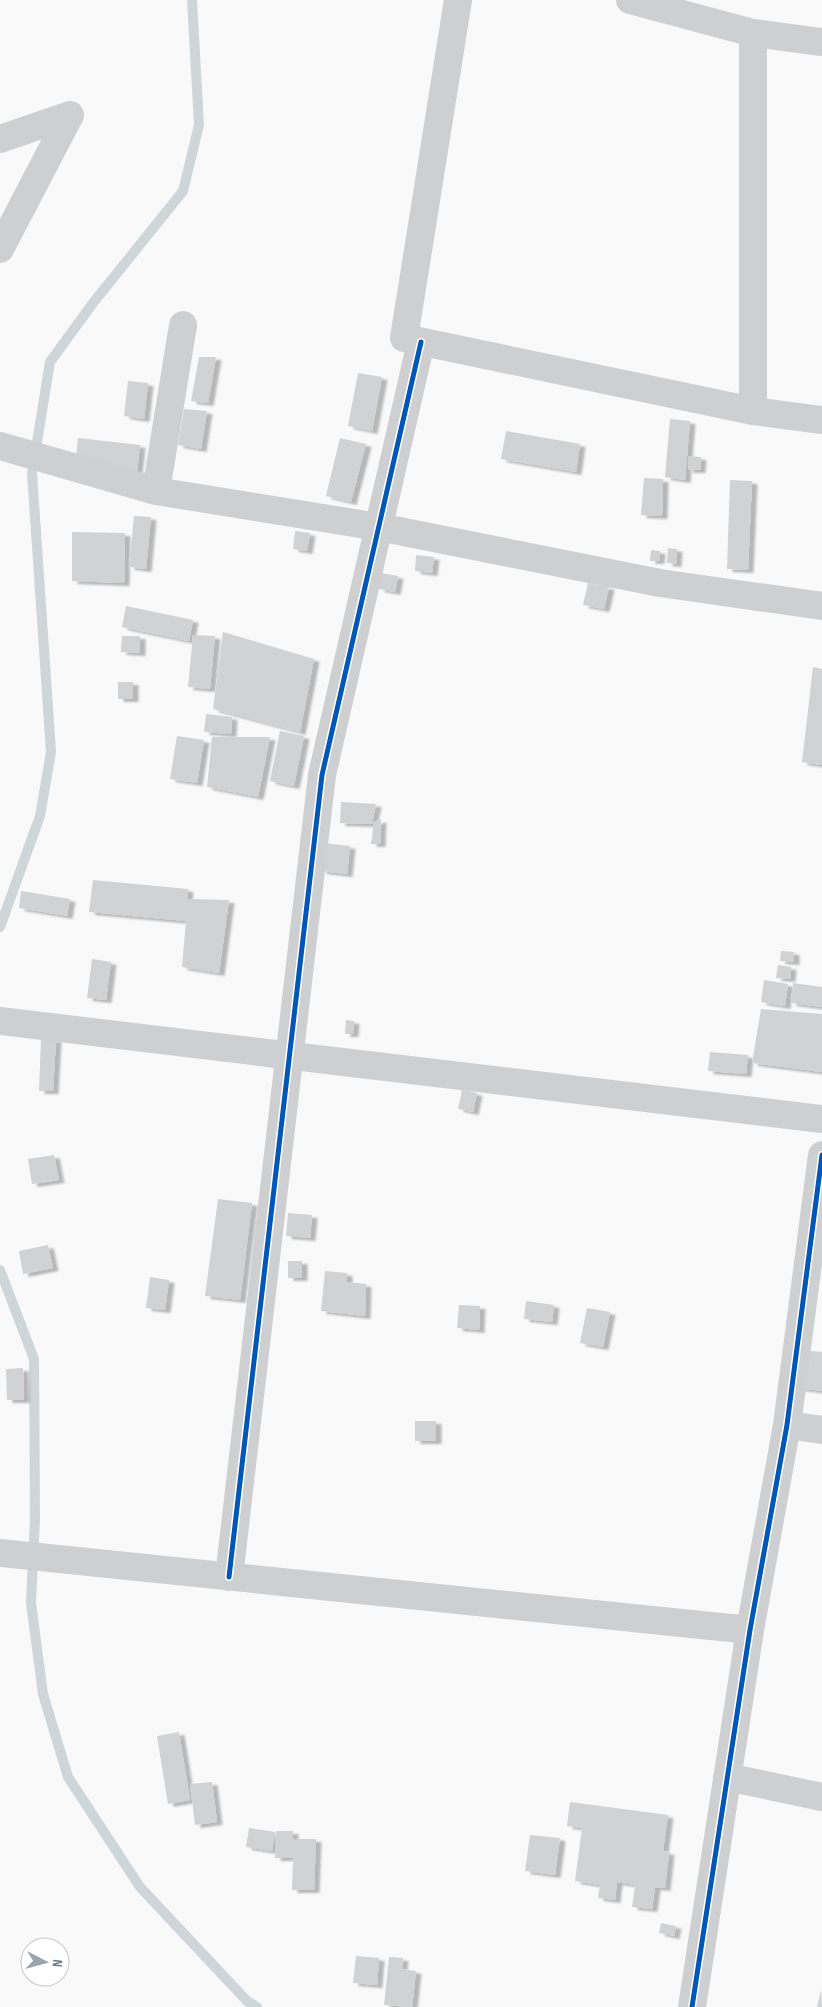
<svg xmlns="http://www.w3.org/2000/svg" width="822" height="2007" font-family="'Sofia Sans Condensed',sans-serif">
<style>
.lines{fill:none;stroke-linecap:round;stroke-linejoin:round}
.stream{stroke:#ced6d9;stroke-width:10}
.building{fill:#d0d2d3;filter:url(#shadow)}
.street{stroke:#cecfd0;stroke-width:28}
.cycleway-casing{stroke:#fff;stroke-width:8}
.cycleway{stroke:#0057b8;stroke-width:5}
</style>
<defs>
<filter id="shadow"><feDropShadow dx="5.5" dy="3" stdDeviation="1" flood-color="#0004"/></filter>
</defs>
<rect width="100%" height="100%" fill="#f9f9f9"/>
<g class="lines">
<path class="stream" d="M0,927l40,-111 11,-64 -19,-279 18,-111 43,-59 90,-112 16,-66 -7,-125
M0,1270l34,89 1,160 -4,84 12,91 25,83 72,110 107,114 10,6"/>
</g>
<path class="building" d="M199,357h17l-8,46 -17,-2z
M358,373l24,4 -10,54 -24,-5z
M128,381l20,2 -4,36 -20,-3z
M184,409l23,2 -6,38 -23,-4z
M670,419l20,2 -5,59 -20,-3z
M506,431l74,13 -4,28 -75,-13z
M78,438l62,7 -3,27 -62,-7z
M340,438l26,6 -15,58 -25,-6z
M688,456l13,1 -1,13h-12z
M644,478l19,1 -1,37 -21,-1z
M730,480l22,1 -4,89 -21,-1z
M134,516l17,1 -5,52 -17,-2z
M295,531l15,2 -3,18 -14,-2z
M72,532l53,1 -1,50 -52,-2z
M668,548l9,1 -1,15 -9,-1z
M651,550l9,1 -1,10h-9z
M416,555l18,2 -2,16 -17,-2z
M381,573l17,3 -3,16 -16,-3z
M588,583l21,4 -5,22 -21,-4z
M126,606l67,14 -4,21 -67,-14z
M223,632l91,27 -14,73 -87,-23z
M193,635l22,1 -5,53 -22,-2z
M122,636h18v17l-19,-1z
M813,667l9,2v96l-20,-3z
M118,682h15v17h-15z
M206,714l26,3 -1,17 -27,-2z
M280,731l24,5 -10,50 -24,-5z
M177,736l27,4 -7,43 -27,-4z
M212,737h58l-12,60 -51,-10z
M341,802l35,2 -4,20 -32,-1z
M381,819l-1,25h-9l3,-22z
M324,843l26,3 -3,28 -26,-3z
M93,880l95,9 -1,10 42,1 -10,73 -37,-6 4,-46 -97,-9z
M21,891l49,8 -3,17 -48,-8z
M781,951l13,1v10l-14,-1z
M92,959l19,3 -5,38 -19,-2z
M778,965l13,2 -1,12 -14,-1z
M764,980l24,4 -3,22 -24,-4z
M793,983l29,4v20l-31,-4z
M761,1009l61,5v58l-70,-9z
M346,1020l8,1 -1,13h-8z
M41,1039h15l-3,52h-14z
M710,1052l38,3 -2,19 -38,-3z
M462,1090l15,3 -4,19 -15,-3z
M54,1155l5,25 -27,4 -4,-25z
M218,1199l34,4 -12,97 -35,-4z
M288,1213l24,2 -2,23 -24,-2z
M48,1245l5,23 -30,6 -4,-23z
M288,1261h14v17h-14z
M325,1271l22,2v9l19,2 -1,32 -44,-5z
M150,1277l19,3 -4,30 -19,-2z
M526,1301l28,4 -2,17 -28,-3z
M459,1305l21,1 -1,24 -22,-2z
M587,1308l23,4 -7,35 -23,-4z
M803,1350l19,2v39l-23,-3z
M23,1368l1,32h-17l-1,-31z
M415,1421h21v20h-21z
M179,1732l11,68 -22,4 -11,-68z
M212,1782l5,40 -22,3 -5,-41z
M570,1802l98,13 -5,36 6,1 -4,36 -10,-1 -3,22 -20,-2 3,-22 -18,-3 -2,18 -17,-2 2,-13 -25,-4 7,-53 -15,-2z
M249,1828l26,4 -3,19 -26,-4z
M276,1831h17v8h23l-2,51h-22l1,-32h-18z
M530,1835l30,3 -5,37 -30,-4z
M661,1923l15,3 -2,10 -15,-3z
M356,1956l23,2 -2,27 -24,-2z
M389,1957l14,1 -1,11 14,2 -4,36 -28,-2z
M821,1990l1,17h-5z"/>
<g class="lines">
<path class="street" d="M458,0l-54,338 349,73 69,9
M630,0l123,33 69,9
M753,33v378
M0,139l70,-24
M0,249l70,-134
M0,446l156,45 223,36 281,56 162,23
M156,491l27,-166
M0,1021l822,98
M787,1425l35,5
M0,1553l750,77
M229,1577l93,-802 99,-433
M727,1777l95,20
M692,2007l58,-377 37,-205 35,-270"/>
<g class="cycleway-casing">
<path id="cycleway" d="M229,1577l93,-802 99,-433
M692,2007l58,-377 37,-205 35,-270"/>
</g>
<use href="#cycleway" class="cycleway"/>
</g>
<g transform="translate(45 1962) rotate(96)"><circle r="24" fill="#ffffff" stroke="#c1c8cd"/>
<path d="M0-4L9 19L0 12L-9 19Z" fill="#99a4ac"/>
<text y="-8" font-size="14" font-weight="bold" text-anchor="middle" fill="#657683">N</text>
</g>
</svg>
